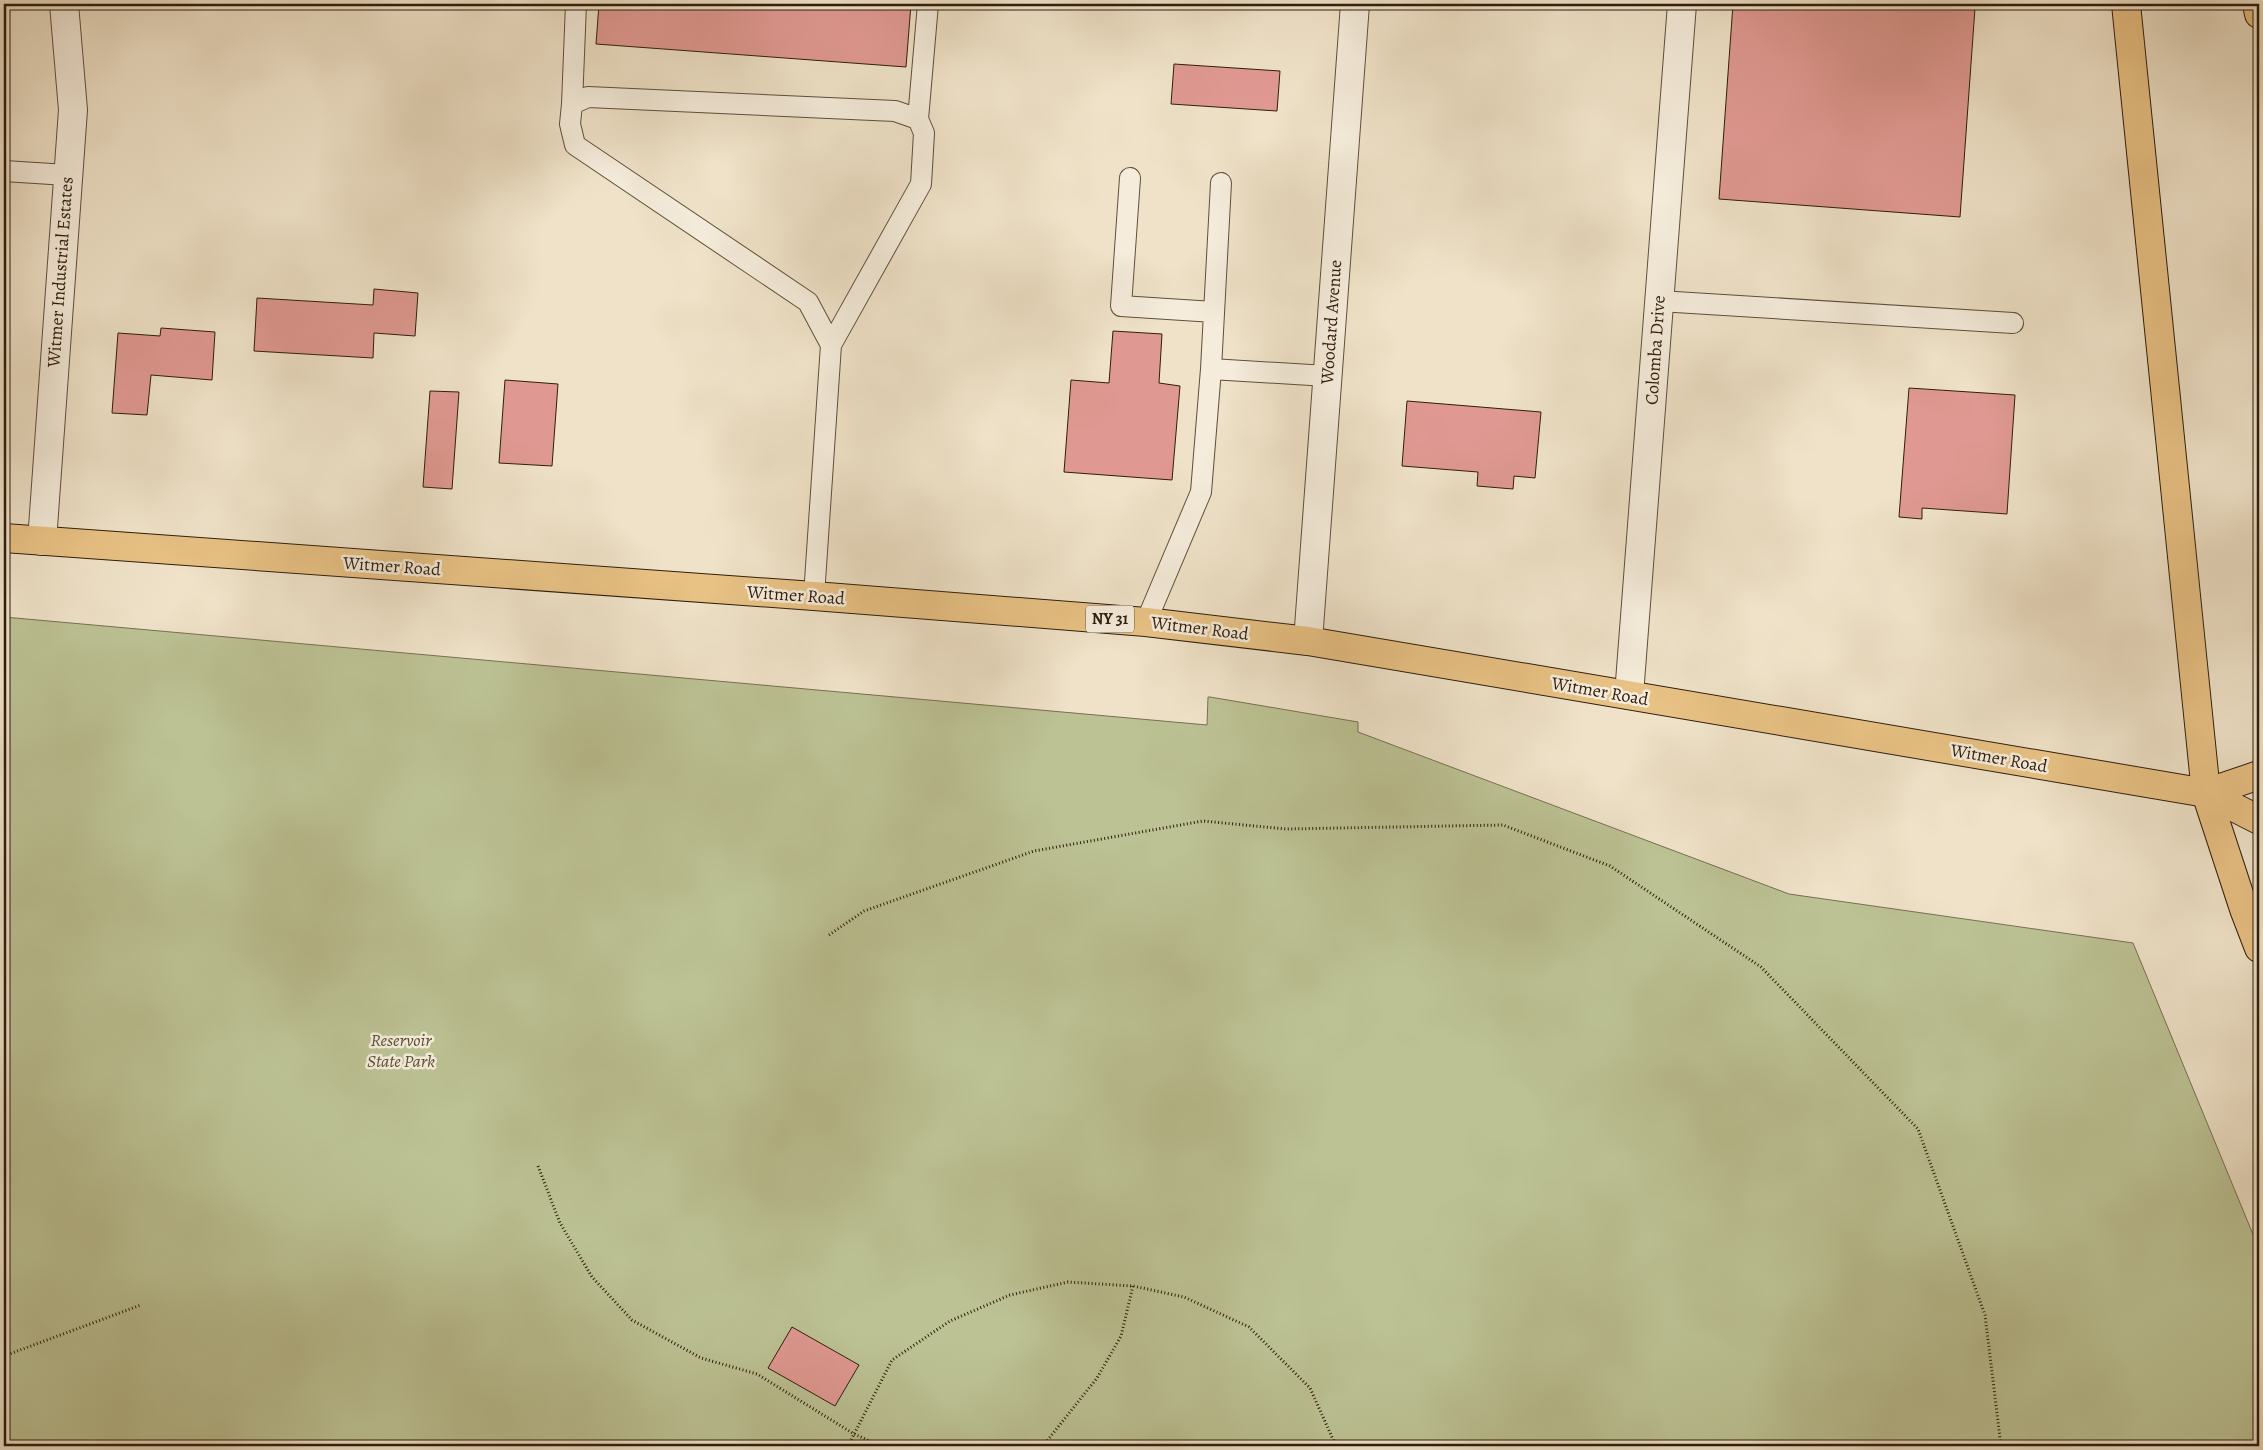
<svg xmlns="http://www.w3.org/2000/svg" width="2263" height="1450" font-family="Alegreya,serif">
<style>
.green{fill:#bcc294;stroke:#767050}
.building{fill:#e09992;stroke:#2f1d0d}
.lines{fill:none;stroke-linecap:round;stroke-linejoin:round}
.service-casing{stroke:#5f4e3c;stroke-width:22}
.minor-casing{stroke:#5f4e3c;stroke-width:30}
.trunk-casing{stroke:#2f1d0d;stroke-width:30}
.motorway-casing{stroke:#2f1d0d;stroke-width:30}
.path{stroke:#2f1d0d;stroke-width:3;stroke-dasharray:1 2.5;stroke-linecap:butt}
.service{stroke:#f5ecdb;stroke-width:20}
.minor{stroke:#f5ecdb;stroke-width:28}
.trunk{stroke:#e8c184;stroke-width:28}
.motorway{stroke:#e8c184;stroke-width:28}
.labels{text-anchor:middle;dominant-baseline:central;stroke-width:5;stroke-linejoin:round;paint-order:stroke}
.shield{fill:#f5ecdb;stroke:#6a5b4b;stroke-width:1}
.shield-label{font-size:16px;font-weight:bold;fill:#2f1d0d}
.street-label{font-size:18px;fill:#2f1d0d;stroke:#f5ecdb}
.park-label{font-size:18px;font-style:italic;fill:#594f36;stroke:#f5ecdb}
</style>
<rect width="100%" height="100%" fill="#efe2c8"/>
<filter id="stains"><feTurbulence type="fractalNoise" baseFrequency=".004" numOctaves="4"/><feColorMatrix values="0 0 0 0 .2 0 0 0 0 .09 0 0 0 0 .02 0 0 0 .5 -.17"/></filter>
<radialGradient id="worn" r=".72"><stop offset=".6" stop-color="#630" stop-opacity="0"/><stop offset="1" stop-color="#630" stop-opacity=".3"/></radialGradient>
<path class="green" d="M4,617l1203,108 1,-28h2l148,25v10l431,162 344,49 126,306v197h-2255z"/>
<path class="building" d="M599,4h312l-5,63 -310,-23z
M1733,4h181l61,4 -15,209 -241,-18z
M1174,64l106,7 -3,40 -106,-7z
M374,289l44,4 -3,43 -41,-3 -1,25 -119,-7 3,-53 116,7z
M161,328l54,4 -3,48 -61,-5 -4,40 -35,-2 6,-80 42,3z
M1113,331l49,3 -3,49 21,3 -8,94 -108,-8 7,-92 38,3z
M505,380l53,4 -6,82 -53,-3z
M1909,388l106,7 -8,119 -85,-6v11l-23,-2z
M430,391l29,1 -7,97 -29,-2z
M1407,401l134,11 -6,66 -21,-2 -1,13 -36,-3 1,-14 -76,-6z
M792,1327l67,38 -24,41 -67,-38z"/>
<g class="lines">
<g class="service-casing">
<path id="service" d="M572,104l4,-100
M918,119l10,-115
M4,171l63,4
M1130,178l-9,128 93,6
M1659,301l354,22
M1211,369l10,-186
M814,596l17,-251 90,-161 3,-51 -6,-14 -23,-8 -307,-14 -16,7 -2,20 5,21 233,157 23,43
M1146,622l55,-130 10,-123 116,7"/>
</g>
<g class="minor-casing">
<path id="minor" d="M42,541l31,-431 -9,-106
M1308,641l47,-637
M1629,695l53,-691"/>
</g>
<g class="trunk-casing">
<path id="trunk" d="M4,538l810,58 332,26 162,19 898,152 53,27
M2206,793l53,-18"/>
</g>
<g class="motorway-casing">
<path id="motorway" d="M2126,4l80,789 38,116 15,39
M2257,4l2,10"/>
</g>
<path class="path" d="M829,935l35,-24 170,-60 169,-30 83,8 217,-4 107,41 151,101 157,162 67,186 16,131
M538,1166l22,57 32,54 40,43 69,38 56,16 97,60 27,12
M4,1356l137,-51
M848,1446l44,-86 58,-39 60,-26 58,-13 65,4 51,11 65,30 61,61 26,58
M1043,1446l54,-68 24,-42 12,-50"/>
<use href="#service" class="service"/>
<use href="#minor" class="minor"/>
<use href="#trunk" class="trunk"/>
<use href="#motorway" class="motorway"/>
</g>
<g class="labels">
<rect class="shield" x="1086" y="605.5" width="48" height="27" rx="4"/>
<g class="shield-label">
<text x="1110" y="619">NY 31</text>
</g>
<g class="street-label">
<text transform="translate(60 272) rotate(-86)">Witmer Industrial Estates</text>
<text transform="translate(1331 322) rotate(-86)">Woodard Avenue</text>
<text transform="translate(1655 350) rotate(-86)">Colomba Drive</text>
<text transform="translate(392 566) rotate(4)">Witmer Road</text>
<text transform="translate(796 595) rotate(4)">Witmer Road</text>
<text transform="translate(1200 628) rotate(7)">Witmer Road</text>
<text transform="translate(1600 691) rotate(10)">Witmer Road</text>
<text transform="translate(1999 758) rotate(10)">Witmer Road</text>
</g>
<g class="park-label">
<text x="401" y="1040">Reservoir<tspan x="401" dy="21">State Park</tspan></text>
</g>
</g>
<rect width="2263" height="1450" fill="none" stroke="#efe2c8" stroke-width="20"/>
<rect x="5" y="5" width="2253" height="1440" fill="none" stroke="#2f1d0d" stroke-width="2.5"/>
<rect x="10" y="10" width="2243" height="1430" fill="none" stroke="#2f1d0d"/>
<rect width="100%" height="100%" filter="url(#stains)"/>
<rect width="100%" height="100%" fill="url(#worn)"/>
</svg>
